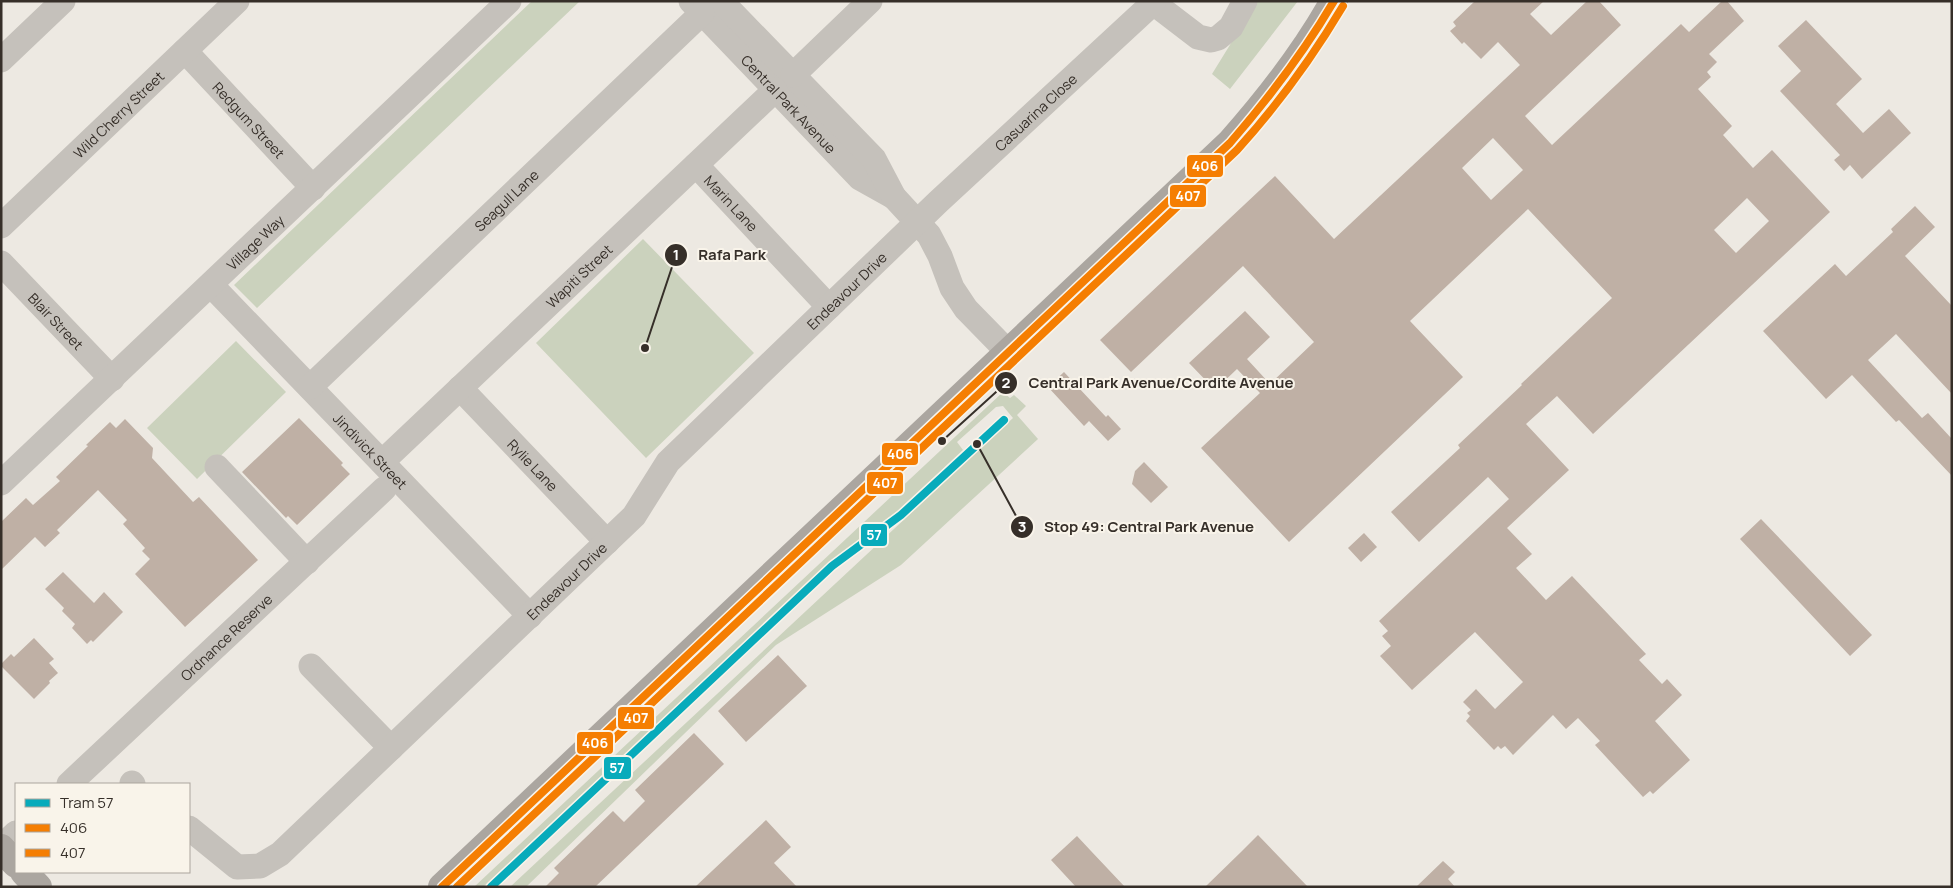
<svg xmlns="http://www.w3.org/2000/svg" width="1953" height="888" font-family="Manrope,sans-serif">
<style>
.green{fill:#cbd2bd}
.building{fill:#bfb0a5;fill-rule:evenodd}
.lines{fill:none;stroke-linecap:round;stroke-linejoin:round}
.minor{stroke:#c5c1bb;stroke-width:25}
.major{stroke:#aba6a0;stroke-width:28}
.bus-1-casing{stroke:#f9f4ea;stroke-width:11}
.bus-2-casing{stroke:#f9f4ea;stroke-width:11}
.bus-1{stroke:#f57e02;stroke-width:8}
.bus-2{stroke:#f57e02;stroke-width:8}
.tram-1-casing{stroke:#f9f4ea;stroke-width:11}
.tram-1{stroke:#08abbb;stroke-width:8}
.labels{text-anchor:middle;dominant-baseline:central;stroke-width:4;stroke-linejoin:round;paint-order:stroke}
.street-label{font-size:14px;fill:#362f29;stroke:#f9f4ea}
.leader{fill:none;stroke:#362f29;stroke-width:2}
.callout-dot{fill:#362f29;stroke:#f9f4ea;stroke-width:2}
.mark-label{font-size:15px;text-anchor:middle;font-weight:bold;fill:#fff}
.callout-label{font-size:15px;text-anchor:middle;font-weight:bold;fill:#362f29;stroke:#f9f4ea;stroke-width:4;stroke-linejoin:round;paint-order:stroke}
.line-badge{stroke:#f9f4ea;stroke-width:2}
.badge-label{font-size:14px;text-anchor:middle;font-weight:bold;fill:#fff}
</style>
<rect width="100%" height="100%" fill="#ede9e2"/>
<path class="green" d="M532,1h48l-323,307 -23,-23z
M1257,1h41l-68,88 -18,-15z
M643,239l111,114 -108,105 -110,-115z
M236,341l50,51 -89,87 -50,-51z
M1003,392l7,6 4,-3 12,11 -9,9 21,24 -137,126 -125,80 -250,242h-16l503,-469 -10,-12 -7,1 -39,35 6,8 -71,66 -57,42 -32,29 -320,300h-9z"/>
<path class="building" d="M1475,1h69l-14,13 21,21 36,-34h12l22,24 -96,91 27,29 129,-121 8,8 33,-31h5l17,20 -35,33 8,8 -10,10 4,5 -13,12 34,37 -9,9 30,33 19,-18 58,62 -237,222 -36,-38 -31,28 43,46 -62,58 25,26 -16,14 30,32 26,-24 74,78 -7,6 23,24 5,-5 15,16 -27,26 35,39 -37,34 -3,-3 -7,6 -48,-52 5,-4 -22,-23 -12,11 -13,-14 -40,40 -8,-9 -4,3 -3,-3 -4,4 -28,-29 4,-5 -3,-3 4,-3 -8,-8 13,-13 19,20 28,-27 -48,-50 -63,58 -32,-34 11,-10 -9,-10 6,-5 -9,-10 130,-122 -21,-22 -69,65 -28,-30 69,-64 -2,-3 64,-60 -1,-1 91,-86 -84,-89 -118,112 53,56 -174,165 -88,-94 59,-55 -23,-24 -22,21 -26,-27 56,-52 25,26 -23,22 23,25 44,-42 -71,-76 -112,106 -31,-32 175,-164 59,63 186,-174 -22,-23 -17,17 -17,-17 -2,2 -12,-13 6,-5 -3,-4zM1493,138l30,32 -32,30 -29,-32zM1747,198l22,23 -33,32 -22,-23z
M1806,20l56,59 -26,25 27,29 26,-24 22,24 -49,46 -12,-14 -6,6 -10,-11 6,-5 -60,-64 21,-20 -23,-25z
M1915,206l20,21 -30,29 47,50v88l-56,-60 -28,26 54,58 6,-5 24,26v37l-53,-56 -3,2 -44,-47 -26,24 -63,-68 72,-67 11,12 47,-44 -2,-3z
M1064,372l42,45 2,-2 13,14 -13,12 -19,-20 -5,5 -36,-39z
M299,418l44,45 -2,2 9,9 -53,51 -9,-9 -2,2 -44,-46z
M125,419l28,29 -1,10 41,44 6,-5 59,63 -73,67 -50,-53 15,-15 -8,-8 3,-3 -22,-24 4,-4 -29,-30 -41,40 3,3 -15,14 -10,-10 -34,33v-48l25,-24 7,7 27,-24 -4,-4 32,-31 -2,-1 24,-23 6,6z
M1144,462l24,25 -17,16 -19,-19 3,-13z
M1761,519l111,116 -22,21 -110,-117z
M1364,533l13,14 -16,15 -13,-14z
M63,572l31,31 10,-11 19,20 -30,30 -2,-2 -4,4 -15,-16 3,-4 -13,-13 2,-3 -19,-19z
M34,638l20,21 -5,4 9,10 -9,8 1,2 -16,16 -33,-33v-2l10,-10 3,3z
M778,655l29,31 -61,56 -28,-31z
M694,733l30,31 -129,123h-50l14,-14 -5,-5 59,-57 11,11 21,-21 -10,-11z
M766,820l25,27 -17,16 23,24h-102z
M1258,835l50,52h-103l36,-35z
M1077,836l14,15 34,36h-49l-25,-27z
M1443,861l12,11 -7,7 7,8h-39z"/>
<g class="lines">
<g class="minor">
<path id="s1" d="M691,1l169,177 34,19"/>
<path d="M721,1l153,158 20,38 35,38 11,21 12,32 14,21 43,44"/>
<path d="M1151,1l47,36 13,3 7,-2 13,-11 14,-26"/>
<path id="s2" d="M185,51l128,137"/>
<path d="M1,60l62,-59"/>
<path d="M793,75l77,-74"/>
<path id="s3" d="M696,165l133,142"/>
<path id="s4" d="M1,226l236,-225"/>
<path id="s5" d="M1,263l111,116"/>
<path id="s6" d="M211,285l319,331"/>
<path id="s7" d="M310,387l392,-374"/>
<path id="s8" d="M460,388l147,154"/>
<path id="s9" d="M382,462l393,-372"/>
<path d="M217,467l90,95"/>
<path id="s10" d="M1,483l508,-482"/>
<path d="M311,666l80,82"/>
<path d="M132,783l1,1"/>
<path id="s11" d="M69,784l315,-295"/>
<path id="s12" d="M189,828l48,39 23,-1 20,-12 354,-338 34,-54 270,-260 215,-199"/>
<path d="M1,847l15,-14"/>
</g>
<path class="major" d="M1,848l15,16
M24,872l14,15
M442,887l788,-744c39,-44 75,-90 104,-142"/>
<g class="bus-1-casing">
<path id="bus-1" d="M442,887l788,-744c39,-45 74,-91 104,-142"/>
</g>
<g class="bus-2-casing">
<path id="bus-2" d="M457,887l780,-737c40,-44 75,-92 106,-144"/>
</g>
<use href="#bus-1" class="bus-1"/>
<use href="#bus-2" class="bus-2"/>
<g class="tram-1-casing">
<path id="tram-1" d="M491,887l341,-321 69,-51 103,-95"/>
</g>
<use href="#tram-1" class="tram-1"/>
</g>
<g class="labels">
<g class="street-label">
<text stroke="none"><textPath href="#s1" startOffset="142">Central Park Avenue</textPath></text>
<text stroke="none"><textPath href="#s4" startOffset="162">Wild Cherry Street</textPath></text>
<text stroke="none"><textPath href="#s12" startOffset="1169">Casuarina Close</textPath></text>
<text stroke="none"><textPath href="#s2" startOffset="94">Redgum Street</textPath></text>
<text stroke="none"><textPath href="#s7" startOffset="271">Seagull Lane</textPath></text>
<text stroke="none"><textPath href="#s3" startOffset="52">Marin Lane</textPath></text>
<text stroke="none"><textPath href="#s10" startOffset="350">Village Way</textPath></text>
<text stroke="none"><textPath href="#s9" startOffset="271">Wapiti Street</textPath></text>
<text stroke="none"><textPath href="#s12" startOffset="909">Endeavour Drive</textPath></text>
<text stroke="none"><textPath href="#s5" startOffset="80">Blair Street</textPath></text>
<text stroke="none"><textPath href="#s6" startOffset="230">Jindivick Street</textPath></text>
<text stroke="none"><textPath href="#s8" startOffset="106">Rylie Lane</textPath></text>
<text stroke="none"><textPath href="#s12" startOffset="504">Endeavour Drive</textPath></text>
<text stroke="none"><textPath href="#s11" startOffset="215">Ordnance Reserve</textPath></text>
</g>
</g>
<path class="leader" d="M645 348L676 255M942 441L1006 383M977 444L1022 527"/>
<g class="callout-dot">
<circle cx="645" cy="348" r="5"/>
<circle cx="942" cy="441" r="5"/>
<circle cx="977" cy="444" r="5"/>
<circle cx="676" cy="255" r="12"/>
<circle cx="1006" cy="383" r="12"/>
<circle cx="1022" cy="527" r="12"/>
</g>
<g class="mark-label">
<text x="676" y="260">1</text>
<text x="1006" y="388">2</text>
<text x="1022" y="532">3</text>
</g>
<g class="callout-label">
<text x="732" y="260">Rafa Park</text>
<text x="1161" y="388">Central Park Avenue/Cordite Avenue</text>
<text x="1149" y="532">Stop 49: Central Park Avenue</text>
</g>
<g class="line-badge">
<rect x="1186" y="154" width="38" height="24" rx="5" fill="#f57e02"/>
<rect x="1169" y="184" width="38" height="24" rx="5" fill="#f57e02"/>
<rect x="881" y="442" width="38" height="24" rx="5" fill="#f57e02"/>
<rect x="866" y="471" width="38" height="24" rx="5" fill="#f57e02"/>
<rect x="860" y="523" width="28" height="24" rx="5" fill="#08abbb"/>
<rect x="617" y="706" width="38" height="24" rx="5" fill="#f57e02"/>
<rect x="576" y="731" width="38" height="24" rx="5" fill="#f57e02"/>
<rect x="603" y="756" width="29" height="24" rx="5" fill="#08abbb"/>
</g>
<g class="badge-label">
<text x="1205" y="171">406</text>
<text x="1188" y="201">407</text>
<text x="900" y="459">406</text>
<text x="885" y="488">407</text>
<text x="874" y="540">57</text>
<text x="636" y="723">407</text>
<text x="595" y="748">406</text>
<text x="617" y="773">57</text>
</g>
<rect width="1953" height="888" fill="none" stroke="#362f29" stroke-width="5"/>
<rect x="15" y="783" width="175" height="90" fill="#f9f4ea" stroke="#aba59d"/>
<rect x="25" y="799" width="25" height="8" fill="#08abbb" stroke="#aba59d"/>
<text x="60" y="808" font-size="15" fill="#362f29">Tram 57</text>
<rect x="25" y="824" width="25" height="8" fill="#f57e02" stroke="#aba59d"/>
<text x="60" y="833" font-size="15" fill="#362f29">406</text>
<rect x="25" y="849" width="25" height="8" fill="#f57e02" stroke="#aba59d"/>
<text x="60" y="858" font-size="15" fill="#362f29">407</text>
</svg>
